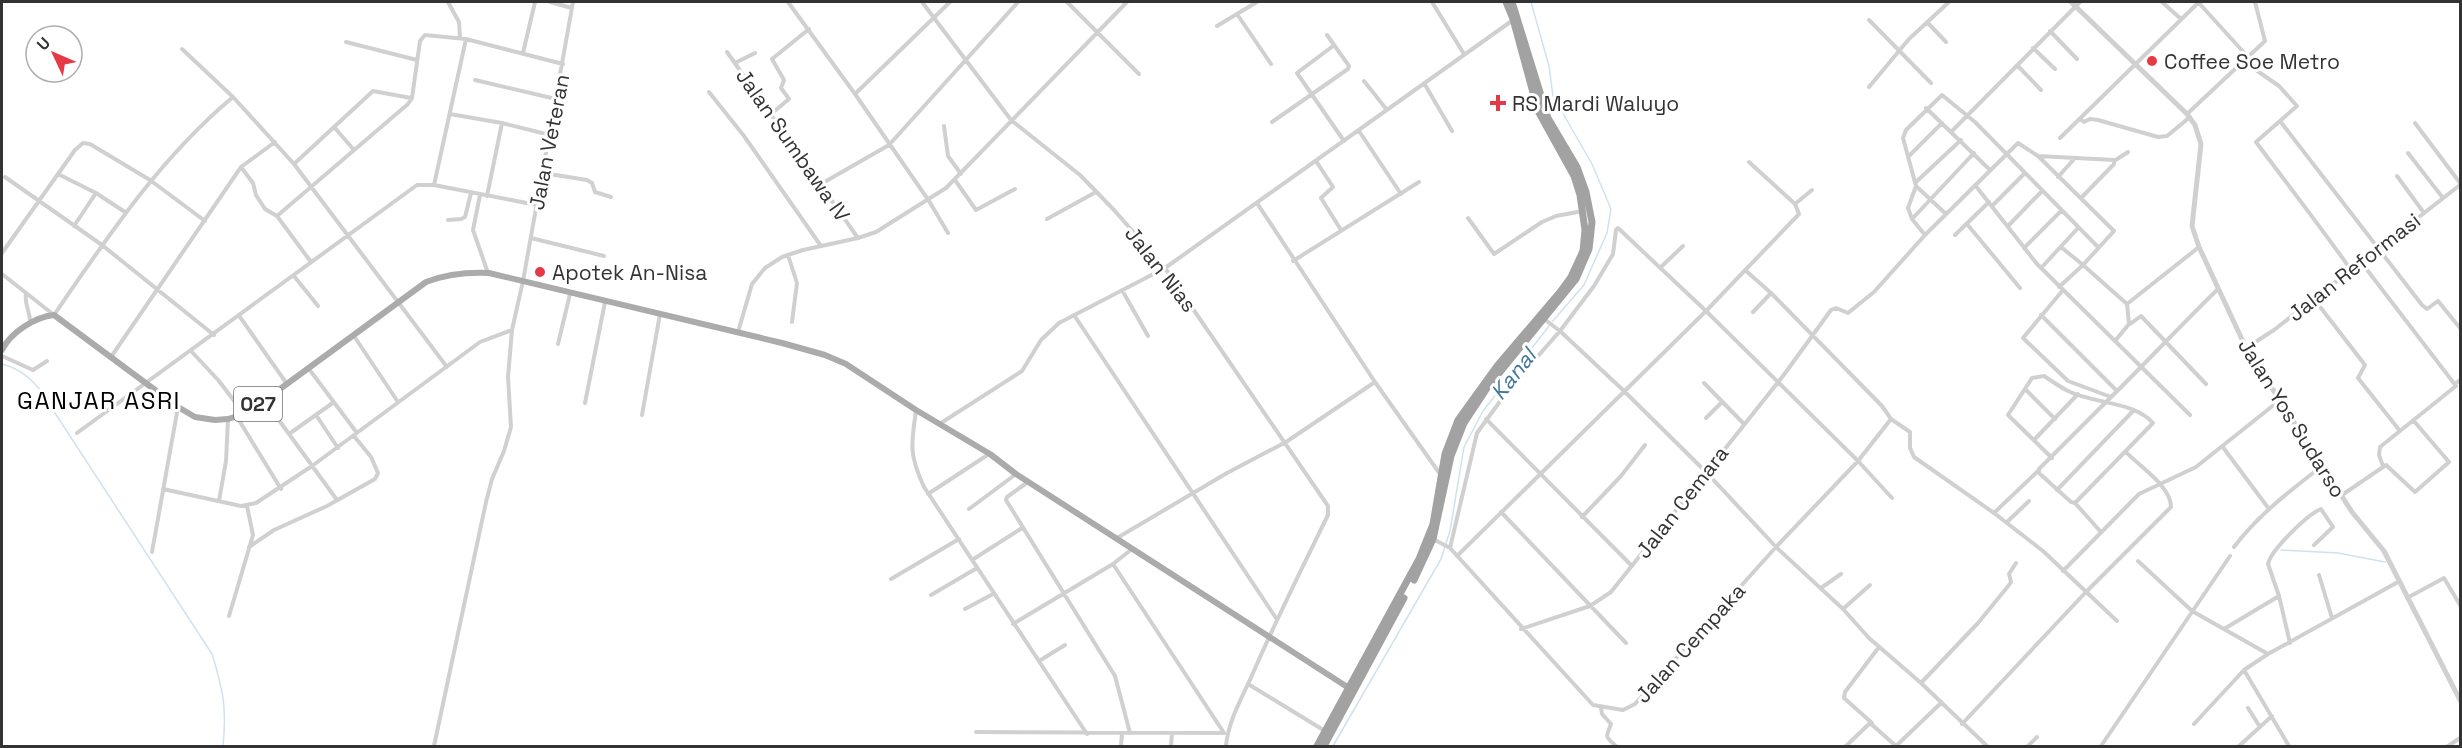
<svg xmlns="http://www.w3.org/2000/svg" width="2462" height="748" font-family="'Space Grotesk',sans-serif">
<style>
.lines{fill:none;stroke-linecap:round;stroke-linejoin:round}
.stream{stroke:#cfe2ee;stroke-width:1.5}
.minor{stroke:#d0d0d0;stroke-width:4}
.tertiary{stroke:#d0d0d0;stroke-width:5}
.primary{stroke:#ababab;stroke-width:6}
.trunk{stroke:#a2a2a2;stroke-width:7}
.poi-dot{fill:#e63946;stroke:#fff;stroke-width:2}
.labels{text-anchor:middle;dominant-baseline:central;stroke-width:6;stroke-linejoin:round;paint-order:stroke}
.shield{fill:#fff;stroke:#707070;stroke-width:1.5}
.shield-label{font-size:20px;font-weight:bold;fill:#333}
.poi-label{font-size:21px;fill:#333;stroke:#fff;text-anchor:start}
.street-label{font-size:21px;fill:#333;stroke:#fff}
.water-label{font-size:22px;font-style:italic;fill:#3f7597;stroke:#fff}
.quarter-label{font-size:24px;letter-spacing:1.5px;fill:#000;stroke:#fff}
</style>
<rect width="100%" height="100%" fill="#fff"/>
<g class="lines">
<path class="stream" d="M1531,2l18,64 4,30 39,68 19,45 -4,24 -23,52 -32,37
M2,364c16,4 28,13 38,26l172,264c11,36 15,54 11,92
M2281,550l57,3 47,9
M1333,746l108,-187 9,-28 14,-84 19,-36 66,-85"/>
<path class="minor" d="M448,2l11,20 1,16
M550,2l22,6
M788,2l67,92
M922,2l89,118 69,55 34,35 51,58 163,238v9c-26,53 -52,105 -75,158 -10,23 -25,48 -27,73
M1067,2l72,72
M1432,2l32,52
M2162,2l19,17
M2198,2l50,55
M1237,14l34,50
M1869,20l62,63
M1927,22l19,20
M1217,26l40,-24
M2050,31l27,28
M346,42l71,18
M1333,46l-36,27 47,68
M2033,48l22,21
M182,49l51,48 61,67 153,203
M727,52l131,186
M523,53l12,-51
M2243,61l36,25 18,20 -41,36c32,43 64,84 95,128
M735,63l20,-10
M2017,65l24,25
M475,80l81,19
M1364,81l23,29
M1424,83l28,48
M1869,87l40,-48 40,-37
M709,92l35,44 77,110
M1926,108l63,61
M450,114l52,9 48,12
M771,114l18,-15 -8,-11 3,-8 -12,-21 37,-30
M2187,114l78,-73 -10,-39
M2080,119l4,3 6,-3 8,1 60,17 9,-1 23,-19
M2280,121l142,184 5,4 11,-8 22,27
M1272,122l76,-53 1,-3 -22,-31
M2415,123l45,60
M944,126l4,30 13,18
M334,127l20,23
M1359,131l42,63
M1951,132l129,-130
M2060,138l139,-136
M2408,153l35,45
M2038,156l76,4v4l-33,34
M1908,157l34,-34
M1316,161l17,26 -12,11 20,32
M2114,161l14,-9
M294,164l79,-73 38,7
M241,167l12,16 3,12 9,14 12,7 34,46
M543,173l44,7 5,3 3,9 16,5
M58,174l38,19
M2397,176l27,37
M5,177l97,68 112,90
M2058,177l17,-19
M955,180l21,30 39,-21
M1916,182l45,-42
M821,184l68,-39 129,-143
M434,185l32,-146
M1975,185l62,79 153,151
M1916,186l30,28
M480,195l-7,35 15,43
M487,196l15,-73
M1257,203l118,179 65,92
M1795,204l17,-14
M1992,206l32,-32
M277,216l131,-112 4,-6 8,-57 5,-6 41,4 97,25
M1468,218l26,36 48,-32 14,-6 27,-5
M1913,218l61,-65
M1047,219l49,-27
M448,220l13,-1 4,-2 6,-24
M1967,224l53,64
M74,226l22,-33 29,19
M2008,226l34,-35
M948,233l-19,-32 -74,-107 95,-92
M1925,235l-13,-16 -4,-11 8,-22 -13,-48 3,-8 36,-35 33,27 123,125
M1955,235l34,-33
M531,238l73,18
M2024,248l37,-37
M2,253l73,-103 8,-7 7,1 60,36 55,41
M788,255l9,28 -5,39
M1293,261l126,-79
M2361,262l95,124 -76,61 -1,8 4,11
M1661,267l22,-21
M2041,268l37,-40
M2,274l52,41c54,-79 106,-157 179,-218
M294,276l24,30
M2059,287l24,-22 -22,-18
M1122,290l26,46
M2063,290l-40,48 45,43 43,16
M26,294c-2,12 5,18 4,30
M2314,299l51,66 -7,13 42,53
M2127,304l72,-57
M1753,312l18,-19
M1074,315l202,303
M2041,315l76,76
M240,317l47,67
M1544,319l16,12 64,60 83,82 69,74 67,62 26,29 52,45 66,63
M2130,324l11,-8 65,68
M738,332l14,-48 13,-16 17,-11 21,-7 55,-12 18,-6 70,-44 181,-186
M354,336l44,66
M558,344l12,-50
M2246,348l28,-18 186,-145
M192,352l27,29 25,33
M2,356l31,14 14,-9
M111,357l130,-190 34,-25
M309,369l48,64
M1704,383l39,40
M2455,384l5,-4
M2025,389l30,30
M265,401l72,99
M585,403l20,-101
M916,411c-5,33 -7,44 8,76l163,247
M316,415l22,33
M642,415l18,-101
M237,417l44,72
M1706,418l16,-16
M1486,419l146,147
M1891,419l19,13v16l4,9 80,56 49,38 74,70
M941,423l81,-52 19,-31 18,-17 106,-55 348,-248
M77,433l340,-248h17l103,20
M289,434l45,-32
M2034,440l44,-46
M2222,446l47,63
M2052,458l-44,-43 24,-37 12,-2c8,5 16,11 24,15 26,13 65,10 85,32l-78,80 -4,-1 -32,-29v-4l66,-66c38,-37 75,-77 113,-114
M1028,482l-21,15 -1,3 109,176 15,57
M163,489l78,17 15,-3 56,-37 168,-124 32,-12
M2057,490l77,-80
M928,494l61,-40
M2342,495l44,-30 29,27 34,-30 -36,-42
M219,501l7,-40 2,-42
M2075,503l25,28
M969,509l47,-35
M1501,512l125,131
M1994,513l45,-43
M1582,517l39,-41 24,-31
M2007,522l22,-21
M1117,538l110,-65 59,-31 89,-60
M1433,539l17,9 143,157 30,5 12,-6 141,-157 82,-86 33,-42 -9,-13 -111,-113 -26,-23
M249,547l25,-17 53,-24 48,-27 3,-6 -7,-16 -17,-21
M2234,547c24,-32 57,-57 88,-81
M1450,548l27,-115 32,-44 51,-58 34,-45 19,-32 3,-24 2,-2 88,83 152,150 34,37
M152,552l26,-145
M1457,556l249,-245 93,-97 -4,-10 -46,-42
M972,560l50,-32
M2138,561l54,50 76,43 130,-72
M1113,564l111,169
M2063,571l76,-77 57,-27 84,-67
M2319,575l13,43
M891,579l68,-40
M1821,588l20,-14
M931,595l46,-27
M2279,596l-11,-32c3,-14 40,-50 53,-55l12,18 -19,18
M2407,598l37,-20 16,27
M965,609l28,-15
M1843,609l27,-24
M229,616l24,-81 -6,-29
M1013,624l100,-60 19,-15
M1521,629l69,-23 21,-14 172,-216 48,-66 5,-2 12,5 26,-21 51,-57 93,-92 20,13 76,75 -31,34 44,39 2,20 -14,17
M2224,629l55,-33 11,47
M1039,661l26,-16
M2244,670l45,76
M1921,683l57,-60 31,-38 2,-3 -2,-8 7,-11
M1248,684l77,47
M1601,708l1,6 9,10c-5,14 -7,11 5,22
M2248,708l12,19
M1872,723l-28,-25 1,-6 34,-45
M1962,724l123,-131 86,-86c0,-21 -31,-40 -45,-55
M2194,724l50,-54 24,-16
M976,732l248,1
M434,746l52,-244 6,-23 12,-28 7,-24 -3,-50 4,-47 11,-49 50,-279
M1121,746l1,-13
M1171,746l1,-13
M1846,746l24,-23 26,23
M1896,746l45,-43
M2028,746l9,-9
M2101,746l129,-190
M2239,746l33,-30
M2448,746l12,-8"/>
<path class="tertiary" d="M2071,2l116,112 8,11 6,19 -9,82 7,21 47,101 106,164 32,39 76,149"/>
<path class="primary" d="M2,350c9,-18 33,-33 52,-35l124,92 17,10 20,3 13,-1 16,-5 21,-14 161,-118c21,-8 40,-10 63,-9l293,70 43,12 21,9 70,46 74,44 26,20 336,216"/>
<path class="trunk" d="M1414,580l19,-41 18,-83 13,-33 23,-35 89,-109 13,-30 3,-27 -6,-30 -9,-25 -29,-49 -36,-116
M1317,746l102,-187 14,-35 12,-70 13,-34 39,-54 63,-74 11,-15 12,-26 2,-21 -5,-35 -6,-19 -36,-65 -25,-92 -7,-17
M1324,746l80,-148"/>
</g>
<g class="poi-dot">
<circle cx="2152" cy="61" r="6"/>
<path d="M1495 94h6v6h6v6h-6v6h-6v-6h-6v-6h6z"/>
<circle cx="540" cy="272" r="6"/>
</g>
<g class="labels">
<rect class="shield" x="234" y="387" width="48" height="34" rx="4.5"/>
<g class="shield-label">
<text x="258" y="404">027</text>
</g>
<g class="poi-label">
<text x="2164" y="61">Coffee Soe Metro</text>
<text x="1512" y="103">RS Mardi Waluyo</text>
<text x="552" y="272">Apotek An-Nisa</text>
</g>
<g class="street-label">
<text transform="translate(549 142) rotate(-79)">Jalan Veteran</text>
<text transform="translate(793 145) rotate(55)">Jalan Sumbawa IV</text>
<text transform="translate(2354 267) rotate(-38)">Jalan Reformasi</text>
<text transform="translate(1161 269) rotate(52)">Jalan Nias</text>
<text transform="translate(2292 418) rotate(58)">Jalan Yos Sudarso</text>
<text transform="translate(1682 502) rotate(-52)">Jalan Cemara</text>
<text transform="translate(1690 643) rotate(-48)">Jalan Cempaka</text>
</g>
<g class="water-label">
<text transform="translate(1513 374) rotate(-52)">Kanal</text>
</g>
<g class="quarter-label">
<text x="99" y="400">GANJAR ASRI</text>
</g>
</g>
<rect width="2462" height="748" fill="none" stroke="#333333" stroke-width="6"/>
<g transform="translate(54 54) rotate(314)"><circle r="28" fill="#ffffff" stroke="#adadad" stroke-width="1.5"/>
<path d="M0-4.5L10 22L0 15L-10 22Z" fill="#e63946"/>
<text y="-9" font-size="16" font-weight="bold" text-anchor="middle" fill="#333333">U</text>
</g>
</svg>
